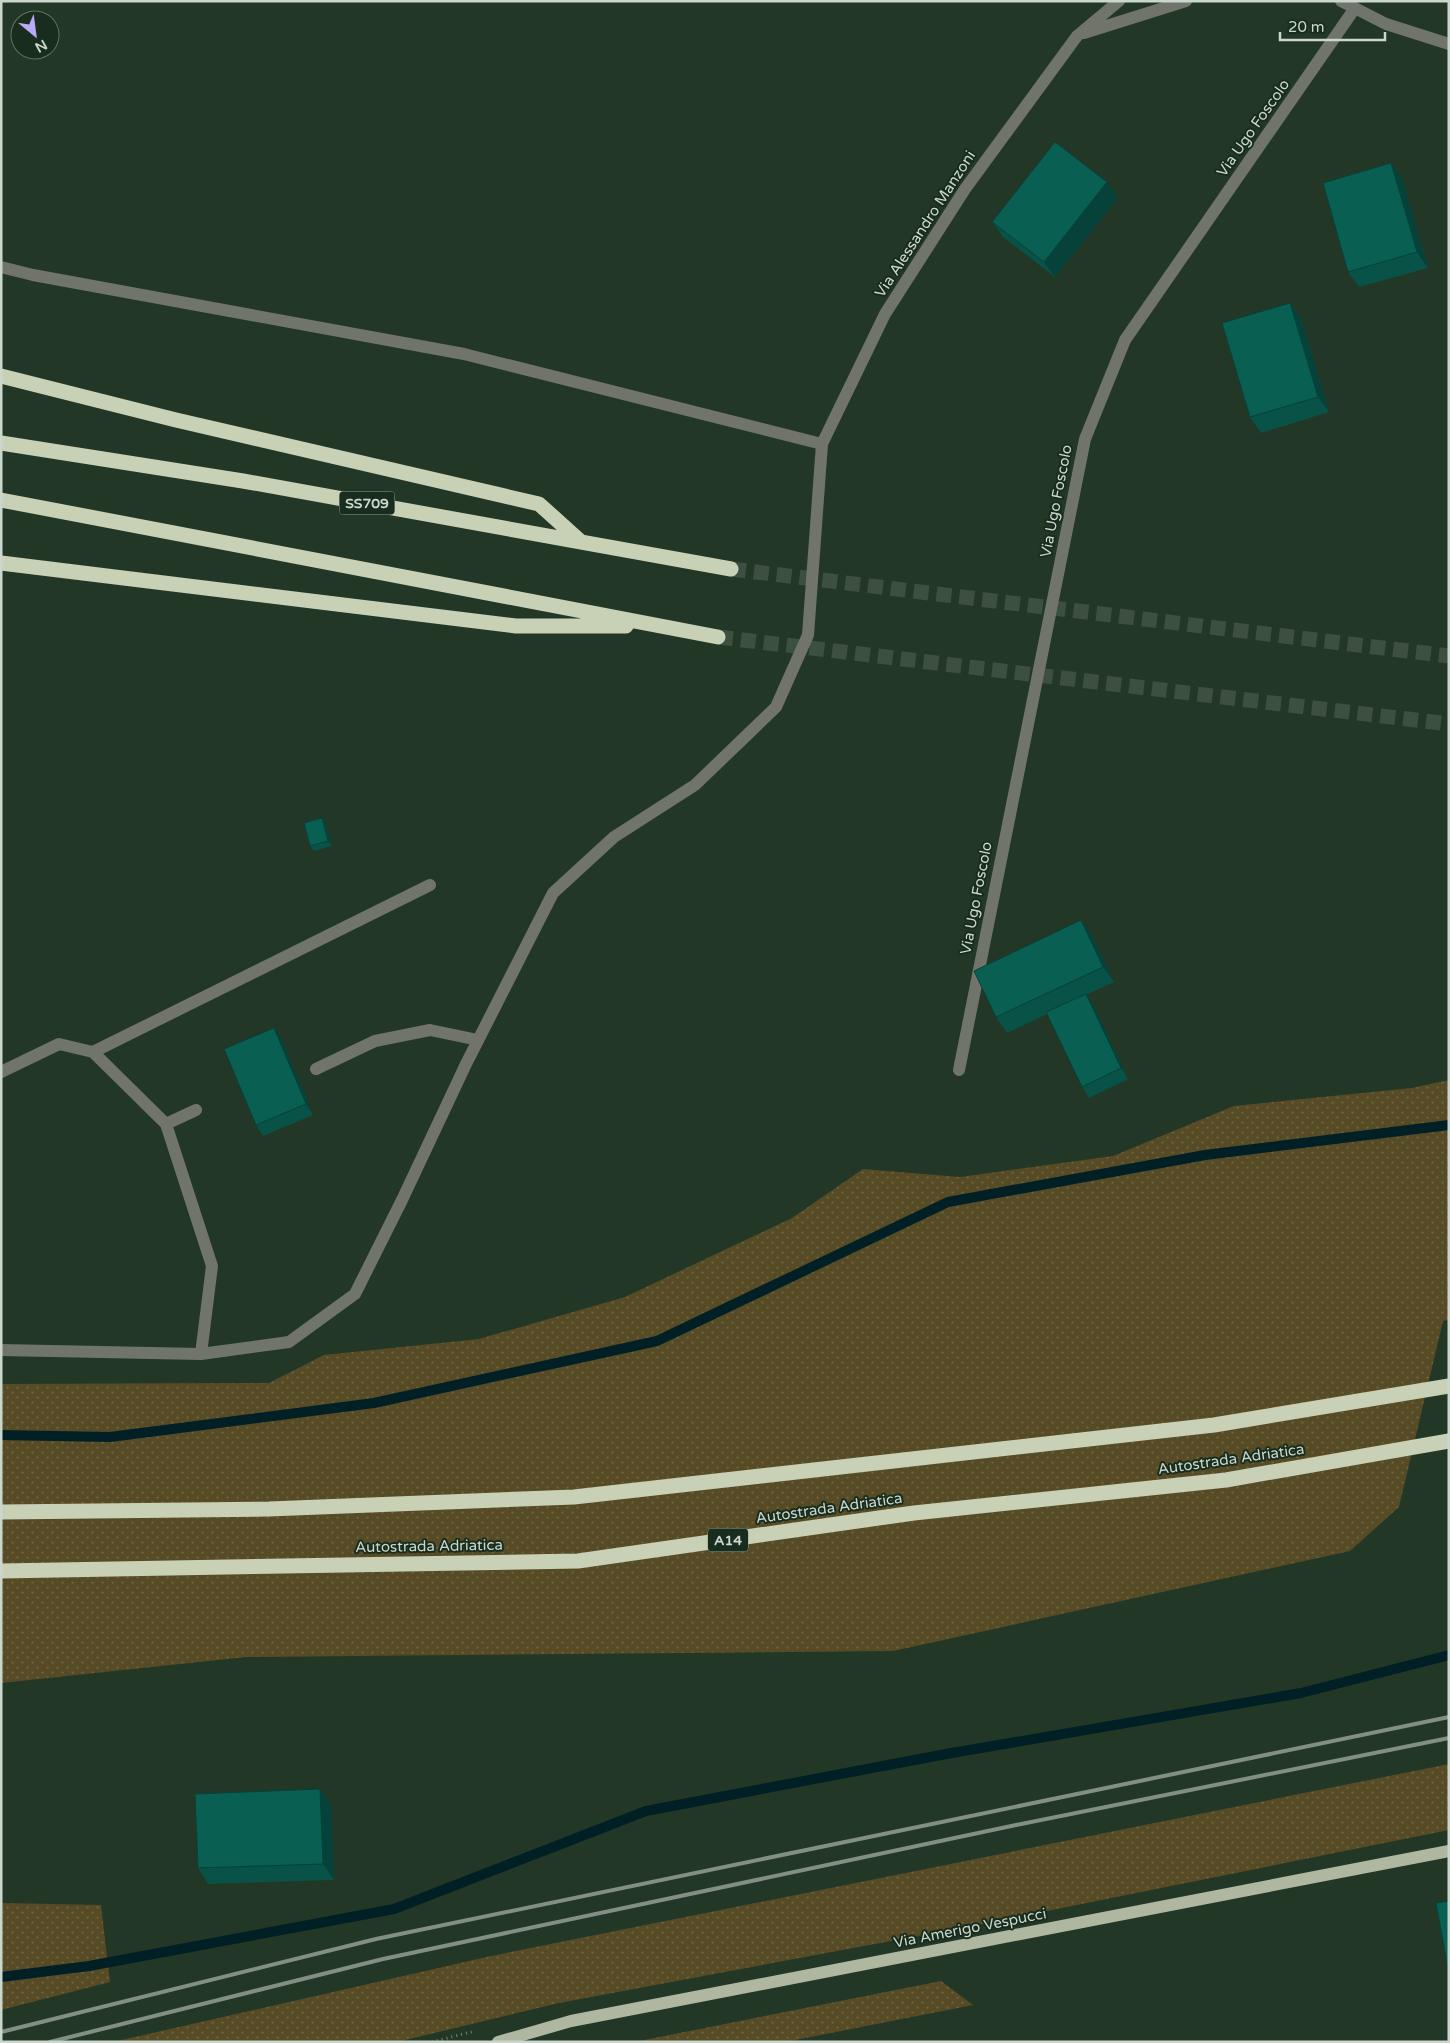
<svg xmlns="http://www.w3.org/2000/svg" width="1450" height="2043" font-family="'Varela Round',sans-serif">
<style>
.grass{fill:url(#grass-dots)}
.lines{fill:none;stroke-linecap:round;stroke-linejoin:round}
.stream{stroke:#002025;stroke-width:10}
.highway-tunnel{stroke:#3c4f40;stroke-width:15;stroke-dasharray:15 8;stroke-linecap:butt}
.path{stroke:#738376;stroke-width:3;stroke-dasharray:1 4;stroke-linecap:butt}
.minor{stroke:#71746a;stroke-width:12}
.major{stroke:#afb7a1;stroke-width:12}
.highway{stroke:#c8d1b6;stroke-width:15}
.rail{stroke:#819083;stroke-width:4}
.wall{fill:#085247}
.shaded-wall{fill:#064239}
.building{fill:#095f52;stroke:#064239}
.labels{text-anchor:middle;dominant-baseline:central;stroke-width:4;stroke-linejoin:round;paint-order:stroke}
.shield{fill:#192d1e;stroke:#96a498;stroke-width:1}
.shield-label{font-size:14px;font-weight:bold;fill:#cbd7cd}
.street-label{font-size:15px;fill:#cbd7cd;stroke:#192d1e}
</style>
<defs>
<pattern id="grass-dots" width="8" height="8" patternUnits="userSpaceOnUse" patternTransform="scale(1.25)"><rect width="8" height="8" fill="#564b25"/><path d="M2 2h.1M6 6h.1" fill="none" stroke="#6d6443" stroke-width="1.8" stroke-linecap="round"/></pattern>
</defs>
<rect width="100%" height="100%" fill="#233727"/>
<path class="grass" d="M1449,1080v240l-6,1 -44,186 -49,44 -457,100 -647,6 -245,26v-299l268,-1 55,-28 155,-16 146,-42 167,-79 71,-49 97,8 153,-21 121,-50 178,-18z
M1449,1764v66l-456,92 -434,81 -162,39h-284l378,-86z
M1,1903l100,2 9,77 -109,28z
M941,1981l32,24 -188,37h-151z"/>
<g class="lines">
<path class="stream" d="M1,1435l109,2 264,-34 283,-62 291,-139 257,-47 244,-30
M1,1977l88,-11 305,-57 252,-98 300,-57 355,-61 148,-38"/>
<path class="highway-tunnel" d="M731,569l718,87
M718,637l731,87"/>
<path class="path" d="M432,2042l43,-11"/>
<path class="minor" d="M1341,1l45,23 63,20
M1084,33l102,-32
M1,267l32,8 431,79 358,90
M93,1052l73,72
M316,1069l59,-28 55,-11 48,10
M959,1070l126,-631 40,-99 230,-332
M1,1072l58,-28 34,8 337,-167
M196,1110l-30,14 46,142 -11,88
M1,1350l200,4 88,-12 66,-48 47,-94 64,-136 87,-171 61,-56 81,-52 81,-78 32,-72 14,-191 63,-130 80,-125 112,-153 42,-35"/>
<path class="major" d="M498,2042l73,-21 878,-170"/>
<path class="highway" d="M1,376l175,44 363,84 40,36
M1,443l242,38 488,88
M1,500l717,137
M1,563l515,63h110
M1,1512l268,-3 305,-12 640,-72 235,-39
M1,1571l577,-10 336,-48 312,-33 223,-39"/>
<path class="rail" d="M1,2032l375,-93 1073,-222
M50,2042l333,-83 633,-134 433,-87"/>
</g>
<path class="wall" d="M1402,178l26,90 -69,19 -11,-15z
M1118,197l-63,80 -52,-40 -11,-15z
M1301,318l28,94 -68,21 -11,-16z
M322,818l3,5 7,23 -18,5 -4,-5z
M1081,920l11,16 22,46 -28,13 7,10 35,74 -39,19 -7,-11 -35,-73 -40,19 -11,-16z
M281,1038l32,77 -50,21 -7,-11z
M320,1789l11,16 3,75 -126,4 -10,-16z"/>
<path class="shaded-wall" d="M1391,163l11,15 26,90 -11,-16z
M1107,182l11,15 -63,80 -11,-15z
M1290,303l11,15 28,94 -11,-15z
M322,818l3,5 7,23 -4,-5z
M1081,920l11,16 22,46 -11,-15z
M1086,994l7,11 35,74 -7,-11z
M274,1028l7,10 32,77 -7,-11z
M320,1789l11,16 3,75 -11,-16z"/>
<path class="building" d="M1055,142l52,40 -63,80 -52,-40z
M1391,163l26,89 -69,20 -25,-89z
M1290,303l28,94 -68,20 -28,-94z
M322,818l6,23 -18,5 -6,-23z
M1081,920l22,47 -107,50 -22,-46z
M1086,994l35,74 -39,19 -36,-75z
M274,1028l32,76 -50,21 -32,-76z
M320,1789l3,75 -125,4 -3,-74z
M1449,1901v73l-13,-71z"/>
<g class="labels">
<g class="shield">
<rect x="339.5" y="491.5" width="55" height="23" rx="4"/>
<rect x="708" y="1528.5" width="40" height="23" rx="4"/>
</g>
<g class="shield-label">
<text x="367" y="503">SS709</text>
<text x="728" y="1540">A14</text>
</g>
<g class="street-label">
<text transform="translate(1253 128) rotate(-55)">Via Ugo Foscolo</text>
<text transform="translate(925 224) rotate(-57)">Via Alessandro Manzoni</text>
<text transform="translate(1056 501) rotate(-79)">Via Ugo Foscolo</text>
<text transform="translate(976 898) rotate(-79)">Via Ugo Foscolo</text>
<text transform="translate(1231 1459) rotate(-8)">Autostrada Adriatica</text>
<text transform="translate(829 1508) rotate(-8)">Autostrada Adriatica</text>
<text transform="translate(429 1546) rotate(-1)">Autostrada Adriatica</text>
<text transform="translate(970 1928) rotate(-11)">Via Amerigo Vespucci</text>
</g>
</g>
<rect width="1450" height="2043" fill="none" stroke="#cbd7cd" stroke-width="5"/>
<g transform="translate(35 35) rotate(151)"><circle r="24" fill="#192d1e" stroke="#607164"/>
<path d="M0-4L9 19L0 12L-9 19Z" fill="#baaaf6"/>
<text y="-8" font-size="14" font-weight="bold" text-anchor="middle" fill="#cbd7cd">N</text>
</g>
<path d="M1280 32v8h105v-8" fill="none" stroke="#cbd7cd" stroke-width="2.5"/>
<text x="1288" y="32" font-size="15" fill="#cbd7cd" stroke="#192d1e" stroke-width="4" paint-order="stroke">20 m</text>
</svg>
